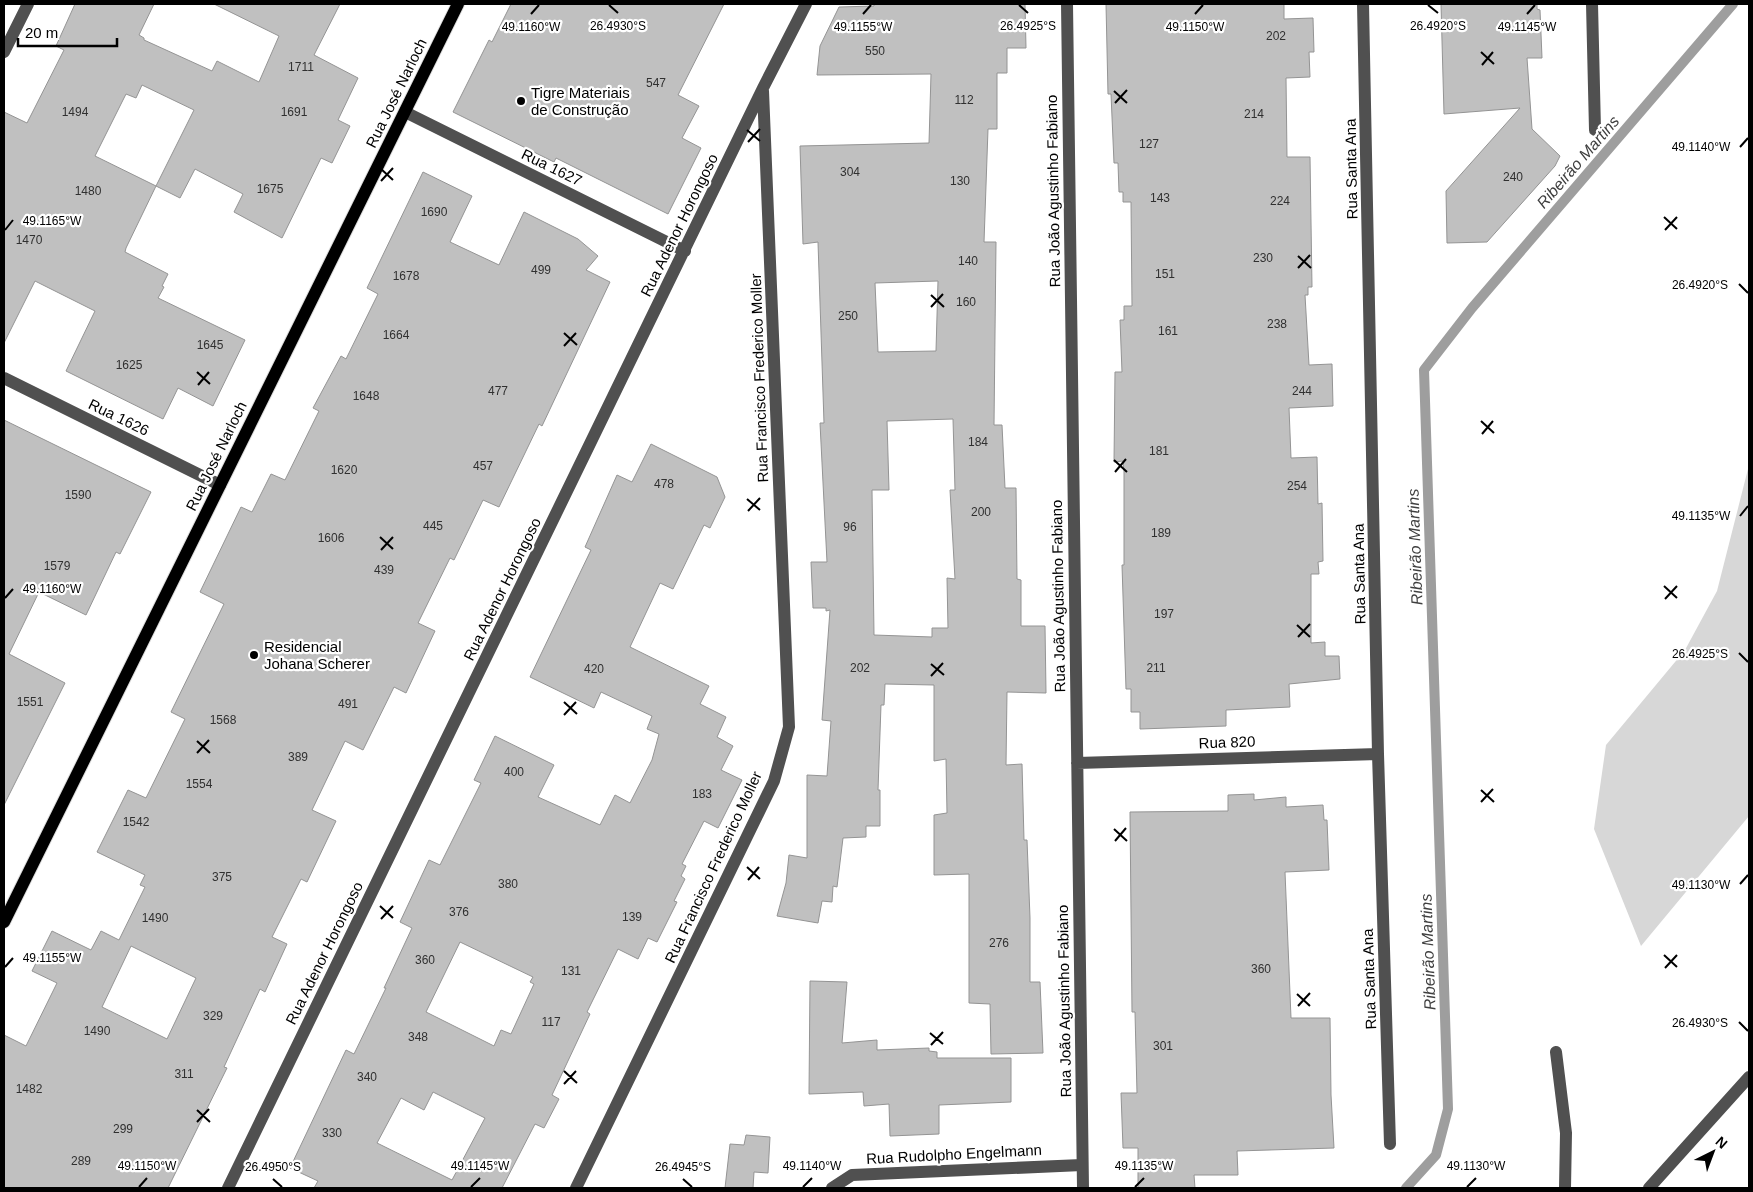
<svg xmlns="http://www.w3.org/2000/svg" width="1753" height="1192" font-family="Arial,sans-serif">
<style>
.green{fill:#d7d7d7}
.lines{fill:none;stroke-linecap:round;stroke-linejoin:round}
.stream{stroke:#9e9e9e;stroke-width:10}
.building{fill:#c0c0c0;stroke:#949494;fill-rule:evenodd}
.major-casing{stroke:#dbdbdb;stroke-width:14}
.minor{stroke:#505050;stroke-width:12}
.major{stroke:#000;stroke-width:12}
.ticks{fill:none;stroke:#000;stroke-width:2}
.poi-dot{fill:#000;stroke:#fff;stroke-width:2}
.labels{text-anchor:middle;dominant-baseline:central;stroke-width:4.5;stroke-linejoin:round;paint-order:stroke}
.number-label{font-size:12px;fill:#303030}
.poi-label{font-size:15px;fill:#000;stroke:#fff;text-anchor:start}
.street-label{font-size:15px;fill:#000;stroke:#fff}
.water-label{font-size:16px;font-style:italic;fill:#3f3f3f;stroke:#fff}
.ticks-label{font-size:12px;text-anchor:middle;fill:#000;stroke:#fff;stroke-width:4.5;stroke-linejoin:round;paint-order:stroke}
</style>
<rect width="100%" height="100%" fill="#fff"/>
<path class="green" d="M1749,465v351l-108,130 -47,-117 12,-84 79,-95 32,-59z"/>
<g class="lines">
<path class="stream" d="M1406,1188l30,-33 12,-46 -24,-739 48,-62 261,-304"/>
</g>
<path class="building" d="M75,4h79l-15,31 5,3v2l68,31 5,-10 42,21 20,-46 -65,-32h126l-26,51 44,23 -20,42 12,6 -18,37 -11,-5 -39,80 -48,-26 9,-18 -48,-25 -15,29 -24,-12 -30,62 -1,4 43,22 -6,12 2,1 -6,11 87,42 -32,66 -35,-18 -15,31 -97,-48 29,-60 -60,-30 -31,62v-231l23,11 37,-73 -8,-4zM142,85l52,25 -38,76 -61,-30 31,-62 10,4z
M511,4h213l-46,91 21,11 -17,32 19,10 -33,66 -112,-56 -2,4 -101,-50 36,-72 3,2z
M874,4h151l1,44h-19v25h-10v56h-9l-4,113h12l-2,183h8l3,63h11l1,91 4,1v46h24l1,67 -39,-1 -1,73 16,-1 2,76h3l3,78v64h10l3,71 -52,1 -1,-50 -21,-1v-129l-35,1v-60l13,-2 -1,-54 -12,2v-76l-49,-1 -1,21h-3l-3,85h2v36h-14v11l-23,1 -6,49 -4,-1 -1,16 -10,-1 -4,22 -41,-7 9,-33 3,-28 18,3v-83l20,1 4,-55 -9,-1 8,-110 -4,1v-3h-13l-2,-46h16l-7,-139h4l-6,-181 -15,2 -3,-98 129,-3 2,-69 -114,1 3,-29 19,-39 35,-1zM938,281l-2,70 -58,1 -3,-69zM953,419l2,71h-5l5,89 -8,-1 1,50h-16v9l-58,-2 -2,-145h17l-2,-69z
M1106,4h178v15l29,-1 1,34h-5l1,25 -24,1 1,79h23l2,130h-4v8h-3l4,70 23,-1 1,42 -44,2 2,50 26,-1 1,47 4,-1 1,58 -5,1 1,12h-8v69l14,-1v14h14l1,23 -51,5 1,23 -64,3v16l-86,3v-17h-9v-23h-5l-4,-124h2v-94l-1,-10 -9,1 1,-90h7l-2,-52h4v-14h8l-1,-104h-8v-10h-4l-1,-29h-4l-3,-69h-3z
M1441,4h96v5l3,1 2,48h-15l5,71 28,27 -5,10 -68,76 -40,1 -1,-52 74,-83 -76,6z
M423,172l49,24 -22,46 49,23 25,-53 54,27 20,17 -12,14 24,12 -68,144 -3,-2 -40,83 -16,-7 -29,60 -4,-2 -32,65 17,8 -29,62 -12,-6 -31,63 -18,-9 -33,69 24,11 -29,61 -6,-3 -29,58 15,7 -22,48 -5,-3 -36,78 3,1 -59,120h-164v-153l22,11 31,-63 -25,-12 20,-40 39,19 10,-19 18,9 26,-53 -5,-2 5,-10 -48,-23 31,-62 18,8 39,-79 -14,-7 53,-108 -24,-12 41,-85 11,5 19,-38 14,6 34,-69 -6,-3 28,-52 5,3 32,-65 -11,-6zM131,946l65,32 -29,61 -65,-32z
M4,420l147,72 -31,62 -4,-2 -30,63 -47,-23 -30,62 56,29 -61,122z
M651,444l66,33 8,20 -15,31 -6,-3 -31,64 -13,-6 -30,64 79,39 -9,18 26,13 -9,20 16,9 -12,24 21,10 -24,48 -14,-7 -22,43 4,2 -5,10 4,3 -11,22 3,1 -20,40 -9,-4 -10,21 -20,-10 -31,63 3,2 -38,81 7,4 -15,29 -9,-4 -33,64h-188l4,-7 -28,-13 56,-118 8,4 32,-66h-2l28,-60 -12,-6 29,-62 11,5 41,-82 -7,-3 21,-44 59,29 -16,32 62,28 15,-30 15,8 22,-43 7,-26 -12,-5 5,-13 -51,-24 -7,16 -64,-31 61,-127 -6,-3 32,-72 15,7zM460,942l73,35 -3,5 4,2 -23,50 -10,-4 -7,16 -68,-34zM433,1092l52,26 -33,62 -75,-37 24,-45 23,12z
M1254,794v6l32,-3v10l37,-2 1,15h3l2,50 -44,2 6,146h39l1,77 3,53 -97,3 1,24h-44l1,13h-57v-40h-15l-2,-55h16l-2,-81h-3l-2,-200 98,-1v-16z
M810,981l37,1 -5,61 35,-3v10l52,-2v3l8,1v6h74v44l-72,3v29l-49,2 -1,-32 -25,2 -1,-14 -54,2z
M746,1135l24,2 -2,36 -14,-1 -1,16h-28l5,-44 14,1z"/>
<g class="lines">
<g class="major-casing">
<path id="major" d="M4,922l454,-918"/>
</g>
<path class="minor" d="M1067,4l16,1184
M1363,4l15,750 12,390
M1592,4l3,126
M4,52l24,-48
M405,112l280,139
M4,378l216,107
M1077,763l301,-9
M1556,1052l10,81 -1,55
M228,1188l535,-1100 43,-84
M576,1188l198,-407 15,-54 -26,-636
M832,1188l20,-13 230,-10
M1649,1188l100,-111"/>
<use href="#major" class="major"/>
</g>
<path class="ticks" d="M609,5l9,8M1019,5l9,8M1428,5l10,8M531,14l8,-9M863,14l8,-9M1195,14l8,-9M1527,14l8,-9M1481,52l13,12M1482,65l11,-13M1114,91l13,12M1115,103l12,-13M747,130l13,11M748,142l12,-13M1740,147l8,-9M380,168l13,12M381,181l12,-13M1664,217l13,12M5,230l8,-10M1665,230l12,-13M1298,256l13,12M1298,268l12,-13M1739,284l9,9M931,295l13,12M931,307l12,-13M564,333l13,12M564,346l12,-13M197,372l13,12M198,385l11,-13M1481,421l13,12M1482,434l11,-13M1114,460l13,12M1115,472l11,-13M747,499l13,11M748,511l12,-13M1740,516l8,-10M380,537l13,12M381,550l12,-13M1664,586l13,12M5,598l8,-9M1665,599l12,-13M1297,625l13,12M1298,637l12,-13M1739,653l9,9M931,664l13,11M931,676l12,-13M564,702l13,12M564,715l12,-13M197,741l13,12M197,753l12,-13M1481,790l13,12M1481,802l12,-13M1114,829l13,12M1115,841l11,-13M747,867l13,12M748,880l11,-13M1740,884l8,-9M380,906l13,12M381,919l12,-13M1664,955l13,12M5,967l8,-9M1665,968l12,-13M1297,994l13,12M1298,1006l12,-13M1739,1022l9,9M930,1033l13,11M931,1045l12,-13M564,1071l13,12M564,1084l12,-13M197,1110l13,12M197,1122l12,-13M273,1179l9,8M683,1179l9,8M139,1187l8,-9M471,1187l9,-9M803,1187l9,-9M1135,1187l9,-9M1467,1187l9,-9"/>
<g class="poi-dot">
<circle cx="521" cy="101" r="5"/>
<circle cx="254" cy="655" r="5"/>
</g>
<g class="labels">
<g class="number-label">
<text x="1276" y="36">202</text>
<text x="875" y="51">550</text>
<text x="301" y="67">1711</text>
<text x="656" y="83">547</text>
<text x="964" y="100">112</text>
<text x="75" y="112">1494</text>
<text x="294" y="112">1691</text>
<text x="1254" y="114">214</text>
<text x="1149" y="144">127</text>
<text x="850" y="172">304</text>
<text x="1513" y="177">240</text>
<text x="960" y="181">130</text>
<text x="270" y="189">1675</text>
<text x="88" y="191">1480</text>
<text x="1160" y="198">143</text>
<text x="1280" y="201">224</text>
<text x="434" y="212">1690</text>
<text x="29" y="240">1470</text>
<text x="1263" y="258">230</text>
<text x="968" y="261">140</text>
<text x="541" y="270">499</text>
<text x="1165" y="274">151</text>
<text x="406" y="276">1678</text>
<text x="966" y="302">160</text>
<text x="848" y="316">250</text>
<text x="1277" y="324">238</text>
<text x="1168" y="331">161</text>
<text x="396" y="335">1664</text>
<text x="210" y="345">1645</text>
<text x="129" y="365">1625</text>
<text x="498" y="391">477</text>
<text x="1302" y="391">244</text>
<text x="366" y="396">1648</text>
<text x="978" y="442">184</text>
<text x="1159" y="451">181</text>
<text x="483" y="466">457</text>
<text x="344" y="470">1620</text>
<text x="664" y="484">478</text>
<text x="1297" y="486">254</text>
<text x="78" y="495">1590</text>
<text x="981" y="512">200</text>
<text x="433" y="526">445</text>
<text x="850" y="527">96</text>
<text x="1161" y="533">189</text>
<text x="331" y="538">1606</text>
<text x="57" y="566">1579</text>
<text x="384" y="570">439</text>
<text x="1164" y="614">197</text>
<text x="860" y="668">202</text>
<text x="1156" y="668">211</text>
<text x="594" y="669">420</text>
<text x="30" y="702">1551</text>
<text x="348" y="704">491</text>
<text x="223" y="720">1568</text>
<text x="298" y="757">389</text>
<text x="514" y="772">400</text>
<text x="199" y="784">1554</text>
<text x="702" y="794">183</text>
<text x="136" y="822">1542</text>
<text x="222" y="877">375</text>
<text x="508" y="884">380</text>
<text x="459" y="912">376</text>
<text x="632" y="917">139</text>
<text x="155" y="918">1490</text>
<text x="999" y="943">276</text>
<text x="425" y="960">360</text>
<text x="1261" y="969">360</text>
<text x="571" y="971">131</text>
<text x="213" y="1016">329</text>
<text x="551" y="1022">117</text>
<text x="97" y="1031">1490</text>
<text x="418" y="1037">348</text>
<text x="1163" y="1046">301</text>
<text x="184" y="1074">311</text>
<text x="367" y="1077">340</text>
<text x="29" y="1089">1482</text>
<text x="123" y="1129">299</text>
<text x="332" y="1133">330</text>
<text x="81" y="1161">289</text>
</g>
<g class="poi-label">
<text x="531" y="92">Tigre Materiais<tspan x="531" dy="17">de Construção</tspan></text>
<text x="264" y="646">Residencial<tspan x="264" dy="17">Johana Scherer</tspan></text>
</g>
<g class="street-label">
<text transform="translate(396 93) rotate(-64)">Rua José Narloch</text>
<text transform="translate(552 167) rotate(26)">Rua 1627</text>
<text transform="translate(1351 169) rotate(-91)">Rua Santa Ana</text>
<text transform="translate(1053 191) rotate(-91)">Rua João Agustinho Fabiano</text>
<text transform="translate(679 225) rotate(-64)">Rua Adenor Horongoso</text>
<text transform="translate(759 378) rotate(-92)">Rua Francisco Frederico Moller</text>
<text transform="translate(119 417) rotate(26)">Rua 1626</text>
<text transform="translate(216 456) rotate(-64)">Rua José Narloch</text>
<text transform="translate(1359 574) rotate(-91)">Rua Santa Ana</text>
<text transform="translate(502 589) rotate(-64)">Rua Adenor Horongoso</text>
<text transform="translate(1058 596) rotate(-91)">Rua João Agustinho Fabiano</text>
<text transform="translate(1227 742) rotate(-2)">Rua 820</text>
<text transform="translate(713 867) rotate(-65)">Rua Francisco Frederico Moller</text>
<text transform="translate(324 953) rotate(-64)">Rua Adenor Horongoso</text>
<text transform="translate(1369 979) rotate(-92)">Rua Santa Ana</text>
<text transform="translate(1064 1001) rotate(-91)">Rua João Agustinho Fabiano</text>
<text transform="translate(954 1154) rotate(-3)">Rua Rudolpho Engelmann</text>
</g>
<g class="water-label">
<text transform="translate(1578 162) rotate(-49)">Ribeirão Martins</text>
<text transform="translate(1415 547) rotate(-92)">Ribeirão Martins</text>
<text transform="translate(1428 952) rotate(-92)">Ribeirão Martins</text>
</g>
</g>
<g class="ticks-label">
<text x="618" y="30">26.4930°S</text>
<text x="1028" y="30">26.4925°S</text>
<text x="1438" y="30">26.4920°S</text>
<text x="531" y="31">49.1160°W</text>
<text x="1195" y="31">49.1150°W</text>
<text x="1527" y="31">49.1145°W</text>
<text x="863" y="31">49.1155°W</text>
<text x="1701" y="151">49.1140°W</text>
<text x="52" y="225">49.1165°W</text>
<text x="1700" y="289">26.4920°S</text>
<text x="1701" y="520">49.1135°W</text>
<text x="52" y="593">49.1160°W</text>
<text x="1700" y="658">26.4925°S</text>
<text x="1701" y="889">49.1130°W</text>
<text x="52" y="962">49.1155°W</text>
<text x="1700" y="1027">26.4930°S</text>
<text x="147" y="1170">49.1150°W</text>
<text x="480" y="1170">49.1145°W</text>
<text x="812" y="1170">49.1140°W</text>
<text x="1144" y="1170">49.1135°W</text>
<text x="1476" y="1170">49.1130°W</text>
<text x="273" y="1171">26.4950°S</text>
<text x="683" y="1171">26.4945°S</text>
</g>
<rect width="1753" height="1192" fill="none" stroke="#000000" stroke-width="10"/>
<g transform="translate(1713 1152) rotate(42)" stroke="#ffffff" stroke-width="4" paint-order="stroke">
<path d="M0-4L9 19L0 12L-9 19Z" fill="#000000"/>
<text y="-8" font-size="14" font-weight="bold" text-anchor="middle" fill="#000000">N</text>
</g>
<path d="M18 38v8h99v-8" fill="none" stroke="#000000" stroke-width="2.5"/>
<text x="25" y="38" font-size="15" fill="#000000" stroke="#ffffff" stroke-width="4" paint-order="stroke">20 m</text>
</svg>
